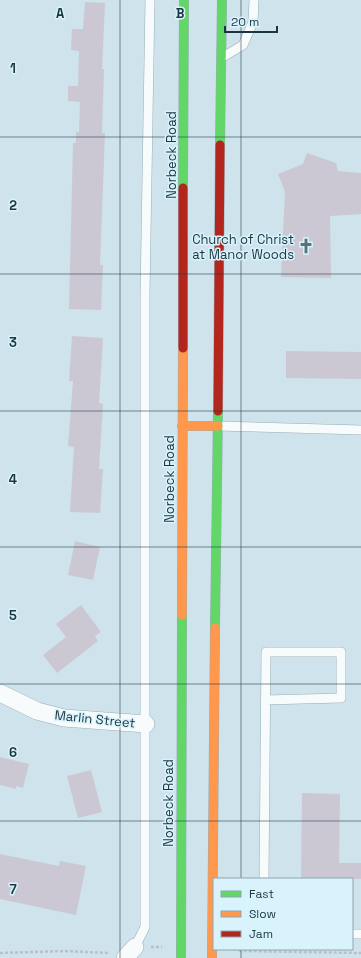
<svg xmlns="http://www.w3.org/2000/svg" width="361" height="958" font-family="'Space Grotesk',sans-serif">
<style>
.building{fill:#ccc8d3}
.lines{fill:none;stroke-linecap:round;stroke-linejoin:round}
.lane-casing{stroke:#98aeb6;stroke-width:10}
.street-casing{stroke:#98aeb6;stroke-width:18}
.fast-casing{stroke:#97b0ba;stroke-width:10}
.slow-casing{stroke:#97b0ba;stroke-width:10}
.jam-casing{stroke:#97b0ba;stroke-width:10}
.path{stroke:#b8c2c6;stroke-width:2.5;stroke-dasharray:3 2;stroke-linecap:butt}
.lane{stroke:#f8fbfc;stroke-width:9}
.street{stroke:#f8fbfc;stroke-width:17}
.fast{stroke:#63d668;stroke-width:9}
.slow{stroke:#ff974d;stroke-width:9}
.jam{stroke:#b3261e;stroke-width:9}
.grid{fill:none;stroke:#1a3640;stroke-width:1;stroke-opacity:0.55}
.labels{text-anchor:middle;dominant-baseline:central;stroke-width:3;stroke-linejoin:round;paint-order:stroke}
.street-label{font-size:13px;fill:#1a3640;stroke:#d9f3fd}
.poi-label{font-size:13px;fill:#1a3640;stroke:#d9f3fd;text-anchor:end}
.grid-label{font-size:13px;text-anchor:middle;font-weight:bold;fill:#1a3640;stroke:#d9f3fd;stroke-width:3;stroke-linejoin:round;paint-order:stroke}
</style>
<rect width="100%" height="100%" fill="#cee3eb"/>
<path class="building" d="M85,2l20,1 -3,66h2l-2,64h3l-5,132h3l-2,45 -32,-1 4,-166h3v-11h3l1,-30 -12,-1v-15h10l1,-35 -8,-1 1,-21h11z
M307,153l29,10 2,8 23,2v41l-31,2 1,62 -50,-1 4,-85 -7,-18 25,-10z
M72,336l31,2 -4,65 4,1 -4,65h4l-3,44 -30,-1 4,-65 -6,-1 5,-65h-4z
M286,351l75,1v27l-75,-1z
M75,541l25,6 -7,33 -25,-5z
M81,605l20,27 -6,4 3,5 -41,32 -14,-18 23,-18 -10,-13z
M0,757l29,7 -6,24 -7,-2v3l-16,-4z
M91,770l11,42 -24,6 -11,-42z
M302,793l38,1 -1,69h22v16h-60z
M0,854l59,12 1,-5 26,5 -10,49 -76,-16z"/>
<g class="lines">
<g class="lane-casing">
<path id="lane" d="M223,57l20,-12 10,-23 1,-22
M218,426l143,4
M264,879l2,-227h75v46l-76,2
M352,934h9
M135,947l10,-20v-632l5,-295"/>
</g>
<g class="street-casing">
<path id="street" d="M0,693l37,18 27,7 82,6
M125,958l10,-11"/>
</g>
<g class="fast-casing">
<path id="fast" d="M220,145l2,-145
M183,188l1,-188
M215,628l3,-217
M181,958l1,-343"/>
</g>
<g class="slow-casing">
<path id="slow" d="M182,426h36
M182,615l1,-267
M212,958l3,-330"/>
</g>
<g class="jam-casing">
<path id="jam" d="M183,348v-160
M218,411l2,-266"/>
</g>
<path class="path" d="M151,947h11
M234,949l8,2 119,2
M0,953l65,-2 44,2"/>
<use href="#lane" class="lane"/>
<use href="#street" class="street"/>
<use href="#fast" class="fast"/>
<use href="#slow" class="slow"/>
<use href="#jam" class="jam"/>
</g>
<path class="grid" d="M120,0v958M241,0v879M0,137h361M0,274h361M0,411h361M0,547h361M0,684h361M0,821h361M241,949v9"/>
<defs>
<g id="church-bare" transform="scale(1.2)"><path d="M-1.2-6h2.4v3.5h3.3v2.4h-3.3V6h-2.4V-.1h-3.3v-2.4h3.3Z" fill="#59737c" stroke="#d9f3fd" stroke-width="2.5" paint-order="stroke"/></g>
</defs>
<g fill-rule="evenodd">
<use href="#church-bare" x="306" y="246"/>
</g>
<g class="labels">
<g class="street-label">
<text transform="translate(171 155) rotate(-90)">Norbeck Road</text>
<text transform="translate(169 479) rotate(-90)">Norbeck Road</text>
<text transform="translate(95 719) rotate(6)">Marlin Street</text>
<text transform="translate(168 803) rotate(-90)">Norbeck Road</text>
</g>
<g class="poi-label">
<text x="294" y="239">Church of Christ<tspan x="294" dy="15">at Manor Woods</tspan></text>
</g>
</g>
<g class="grid-label">
<text x="60" y="18">A</text>
<text x="180" y="18">B</text>
<text x="13" y="73">1</text>
<text x="13" y="210">2</text>
<text x="13" y="347">3</text>
<text x="13" y="484">4</text>
<text x="13" y="620">5</text>
<text x="13" y="757">6</text>
<text x="13" y="894">7</text>
</g>
<rect x="213" y="878" width="140" height="72" fill="#d9f3fd" stroke="#8da7b1"/>
<rect x="221" y="891" width="20" height="6" fill="#63d668" stroke="#8da7b1"/>
<text x="249" y="898" font-size="12" fill="#1a3640">Fast</text>
<rect x="221" y="911" width="20" height="6" fill="#ff974d" stroke="#8da7b1"/>
<text x="249" y="918" font-size="12" fill="#1a3640">Slow</text>
<rect x="221" y="931" width="20" height="6" fill="#b3261e" stroke="#8da7b1"/>
<text x="249" y="938" font-size="12" fill="#1a3640">Jam</text>
<path d="M225 26v6h52v-6" fill="none" stroke="#1a3640" stroke-width="2"/>
<text x="231" y="26" font-size="12" fill="#1a3640" stroke="#d9f3fd" stroke-width="3" paint-order="stroke">20 m</text>
</svg>
